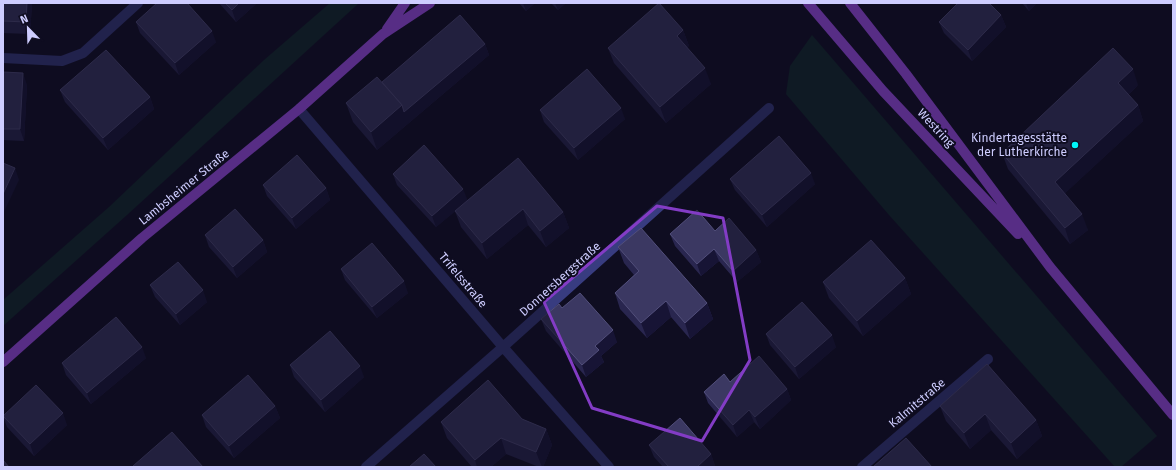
<svg xmlns="http://www.w3.org/2000/svg" width="1176" height="470" font-family="'Fira Sans',sans-serif">
<style>
.green{fill:#102b28}
.lines{fill:none;stroke-linecap:round;stroke-linejoin:round}
.minor{stroke:#383c80;stroke-width:10}
.major{stroke:#af54ff;stroke-width:10}
.wall{fill:#29264f}
.shaded-wall{fill:#171435}
.building{fill:#3b3862;stroke:#524f7b}
.marked{fill:none;stroke:#833cc5;stroke-width:3;stroke-linejoin:round}
.poi-dot{fill:#00f6f8;stroke:#0f0d21;stroke-width:1.5}
.labels{text-anchor:middle;dominant-baseline:central;stroke-width:4;stroke-linejoin:round;paint-order:stroke}
.street-label{font-size:12px;fill:#cecdff;stroke:#0f0d21}
.poi-label{font-size:12px;fill:#cecdff;stroke:#0f0d21;text-anchor:end}
</style>
<rect width="100%" height="100%" fill="#0f0d21"/>
<path class="green" d="M330,3h29l-232,212 -124,111v-26l106,-93 155,-147z
M812,35l345,401 -36,31h-6l-226,-252 -103,-121 4,-28z"/>
<g class="lines">
<path class="minor" d="M3,58l59,3 21,-8 55,-50
M299,109l204,238 106,120
M366,467l137,-120 266,-239
M862,467l126,-108"/>
<path class="major" d="M808,3l75,88 135,143
M850,3l56,71 144,193 123,148
M387,29l18,-26
M3,362l139,-124 157,-129 84,-75 47,-31"/>
</g>
<path class="wall" d="M3,3h29l-2,31 -27,-1z
M219,3h38l-21,19z
M519,3h16l-9,8z
M551,3h15l-8,7z
M1022,3h15l-8,8z
M1001,15l5,12 -34,34 -28,-28 -5,-11z
M136,22l80,20 -37,33 -39,-42z
M683,30l6,16 -2,1 24,37 -45,39 -52,-60 -6,-15z
M485,44l4,11 -112,95 -24,-28 -7,-19 36,-21z
M3,72l24,13 -3,56 -21,-1z
M1138,85l-10,10 10,10 5,16 -78,72 23,37 -18,14 -62,-75 -6,-16z
M60,90l90,7 4,12 -46,41 -43,-48z
M540,110l85,9 -47,41 -34,-38z
M393,174l75,26 95,12 6,16 -23,19 -18,-22 -41,34 -26,-32 -6,-16 -19,16 -39,-42z
M730,179l85,5 -48,43 -32,-37z
M263,185l63,3 4,12 -34,29 -29,-33z
M715,231l41,19 5,12 -24,20 -18,-21 -18,15 -26,-30 -5,-12z
M205,235l58,5 4,12 -30,26 -28,-31z
M618,247l89,56 6,16 -23,20 -19,-22 -24,21 -27,-29 -5,-16 19,-18 -10,-12z
M341,269l67,24 -31,25 -32,-38z
M905,278l6,16 -48,42 -34,-38 -6,-16z
M150,285l57,17 -27,23 -25,-28z
M562,308l55,34 -16,14 3,6 -18,15 -40,-46 -5,-12z
M766,334l70,13 -37,32 -29,-34z
M146,358l-55,46 -25,-29 -4,-12z
M290,365l74,12 -39,35 -31,-35z
M730,382l57,7 4,11 -31,29 -6,-7 -17,15 -29,-34 -4,-11z
M275,406l5,12 -46,40 -28,-31 -4,-12z
M940,406l96,14 6,16 -25,23 -26,-29 -21,19 -24,-28z
M3,416l64,9 -33,31 -27,-29z
M522,419l24,10 6,16 -9,22h-4l-33,-13 -15,13h-19l-25,-29 -6,-16z
M649,445l62,9 4,12 -1,1h-51l-9,-10z"/>
<path class="shaded-wall" d="M27,3h5l-2,31 -4,-12z
M239,3h18l-21,19 -4,-12z
M523,3h12l-9,8z
M555,3h11l-8,7z
M1026,3h11l-8,8z
M1001,15l5,12 -34,34 -4,-11z
M683,30l6,16 -7,5 -5,-15z
M212,31l4,11 -37,33 -4,-12z
M485,44l4,11 -112,95 -6,-18 31,-27z
M705,68l6,16 -45,39 -6,-16z
M1133,69l5,16 -15,14 -5,-16z
M23,73l4,12 -3,56 -4,-12z
M150,97l4,12 -46,41 -5,-12z
M1138,105l5,16 -82,76 -6,-15z
M621,108l4,11 -47,41 -4,-12z
M15,168l4,12 -16,34v-20z
M811,173l4,11 -48,43 -5,-12z
M326,188l4,12 -34,29 -4,-11z
M463,189l5,12 -32,26 -4,-11z
M523,209l5,16 -41,34 -5,-16z
M563,212l6,16 -23,19 -6,-16z
M1082,214l6,16 -18,14 -5,-16z
M263,240l4,12 -30,26 -4,-11z
M714,249l5,12 -18,15 -4,-12z
M756,250l5,12 -24,20 -4,-11z
M905,278l6,16 -48,42 -6,-15z
M404,281l4,12 -31,25 -5,-11z
M203,290l4,12 -27,23 -4,-11z
M666,301l5,16 -24,21 -6,-15z
M707,303l6,16 -23,20 -5,-16z
M613,330l4,12 -16,14 3,6 -18,15 -4,-12 13,-19z
M832,335l4,12 -37,32 -4,-12z
M142,347l4,11 -55,46 -4,-11z
M360,366l4,11 -39,35 -4,-12z
M787,389l4,11 -31,29 -5,-12z
M275,406l5,12 -46,40 -5,-12z
M749,410l5,12 -17,15 -4,-12z
M63,413l4,12 -33,31 -4,-12z
M985,414l6,16 -21,19 -6,-16z
M1036,420l6,16 -25,23 -6,-16z
M546,429l6,16 -9,22h-1l-6,-15z
M501,438l5,16 -15,13h-14l-2,-7z
M711,454l4,12 -1,1h-17z"/>
<path class="building" d="M3,3h24l-1,19 -23,-1z
M157,3h30l25,28 -37,32 -39,-41z
M225,3h14l-7,7z
M659,3l24,27 -6,6 28,32 -45,39 -52,-59z
M958,3h31l12,12 -33,35 -29,-28z
M460,15l25,29 -81,68 -2,-7 -20,-23z
M1113,48l20,21 -15,14 20,22 -83,77 27,32 -17,14 -63,-75z
M106,50l44,47 -47,41 -43,-48z
M587,69l34,39 -47,40 -34,-38z
M3,72l20,1 -3,56h-17z
M377,77l25,28 -31,27 -25,-29z
M779,136l32,37 -49,42 -32,-36z
M424,145l39,44 -31,27 -39,-42z
M297,155l29,33 -34,30 -29,-33z
M518,158l45,54 -23,19 -17,-22 -41,34 -27,-32z
M3,163l12,5 -12,26z
M235,209l28,31 -30,27 -28,-32z
M697,210l18,21 14,-13 27,32 -23,21 -19,-22 -17,15 -27,-30z
M641,228l66,75 -22,20 -19,-22 -25,22 -26,-30 24,-22 -21,-24z
M871,240l34,38 -48,43 -34,-39z
M372,243l32,38 -32,26 -31,-38z
M178,262l25,28 -27,24 -26,-29z
M580,293l33,37 -18,16 4,4 -17,15 -41,-46 18,-15 3,4z
M802,302l30,33 -37,32 -29,-33z
M116,317l26,30 -55,46 -25,-30z
M330,331l30,35 -39,34 -31,-35z
M759,356l28,33 -32,28 -6,-7 -16,15 -29,-33 20,-18 6,8z
M987,364l49,56 -25,23 -26,-29 -21,19 -24,-27z
M248,375l27,31 -46,40 -27,-31z
M488,380l34,39 24,10 -10,23 -35,-14 -26,22 -34,-38z
M36,385l27,28 -33,31 -27,-28z
M680,418l31,36 -14,13h-28l-20,-22z
M172,432l31,35h-69l-1,-1z
M906,438l26,29h-59z
M424,454l12,13h-27z
M3,460l6,7h-6z"/>
<path d="M0 0H1176V470H0ZM657,206l66,12 27,142 -48,81 -110,-33 -48,-106z" fill="#0f0d21" fill-opacity=".55" fill-rule="evenodd"/>
<path class="marked" d="M657,206l66,12 27,142 -48,81 -110,-33 -48,-106z"/>
<circle class="poi-dot" cx="1075" cy="145" r="4"/>
<g class="labels">
<g class="street-label">
<text transform="translate(936 128) rotate(47)">Westring</text>
<text transform="translate(184 187) rotate(-39)">Lambsheimer Straße</text>
<text transform="translate(560 279) rotate(-42)">Donnersbergstraße</text>
<text transform="translate(463 280) rotate(50)">Trifelsstraße</text>
<text transform="translate(917 403) rotate(-40)">Kalmitstraße</text>
</g>
<g class="poi-label">
<text x="1067" y="138">Kindertagesstätte<tspan x="1067" dy="14">der Lutherkirche</tspan></text>
</g>
</g>
<rect width="1176" height="470" fill="none" stroke="#cecdff" stroke-width="8"/>
<g transform="translate(28 28) rotate(337)" stroke="#0f0d21" stroke-width="3" paint-order="stroke">
<path d="M0-3L7 15L0 10L-7 15Z" fill="#cecdff"/>
<text y="-6" font-size="11" font-weight="bold" text-anchor="middle" fill="#cecdff">N</text>
</g>
</svg>
